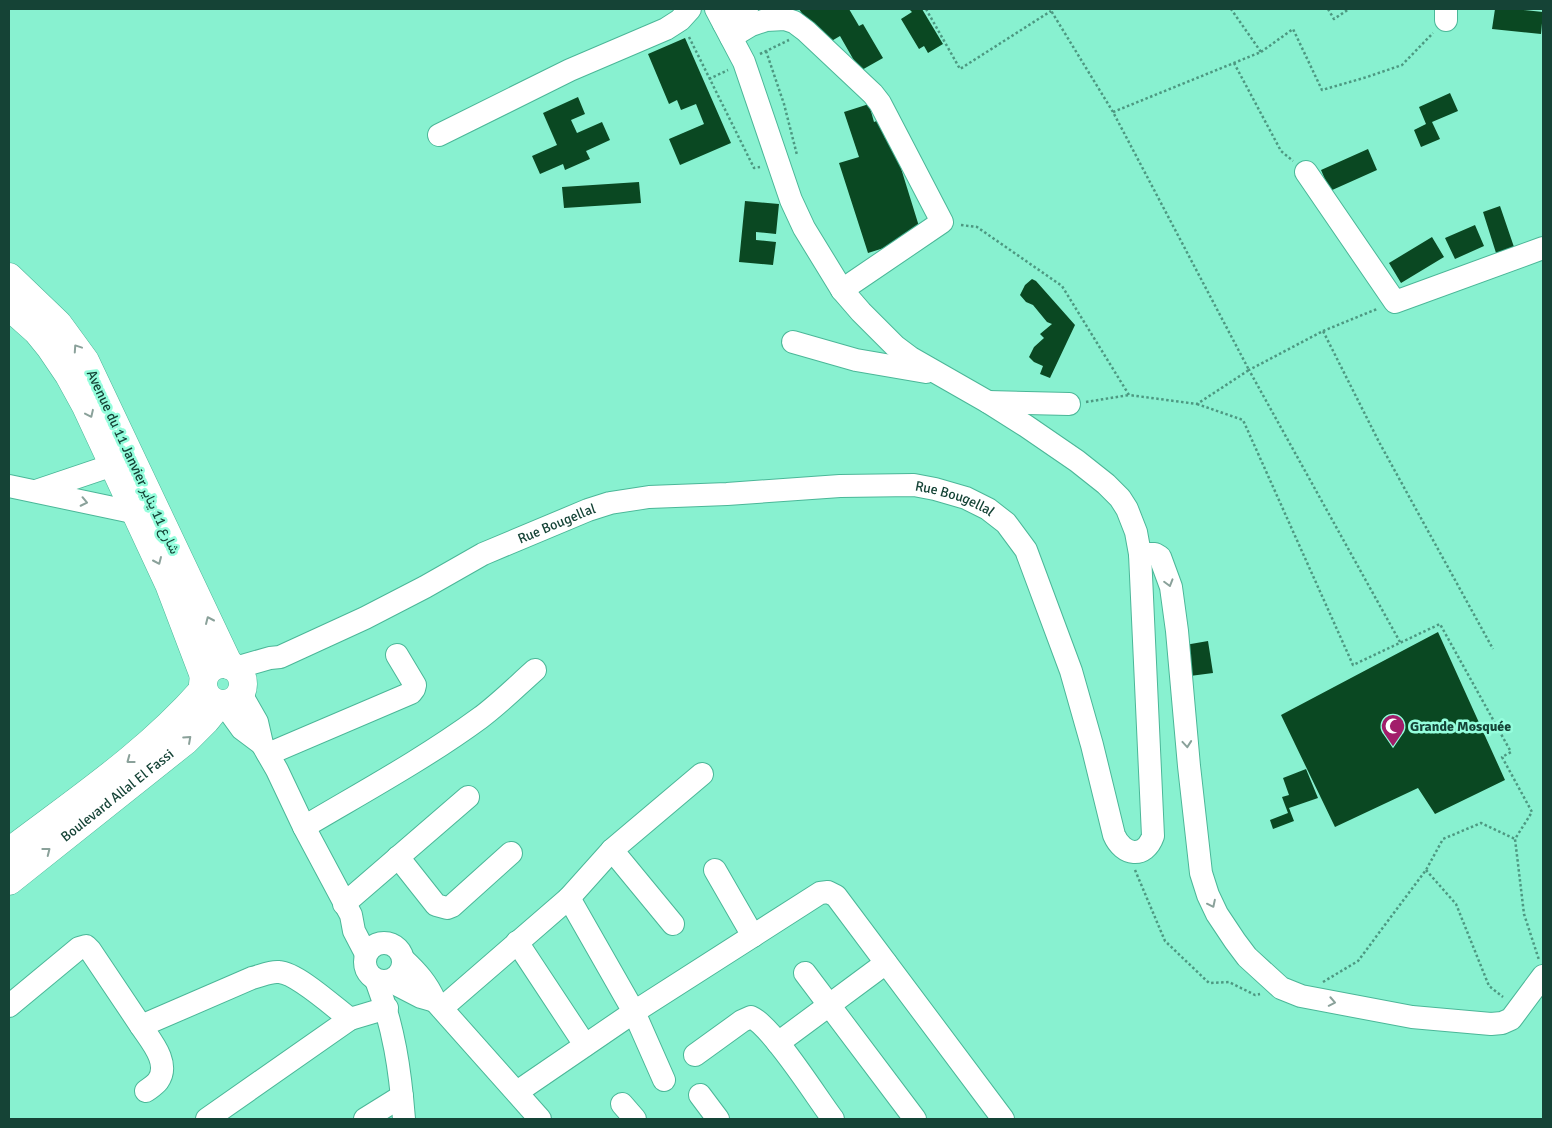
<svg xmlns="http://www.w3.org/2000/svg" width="1552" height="1128" font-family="Signika,Vazirmatn,sans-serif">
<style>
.building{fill:#0a4822}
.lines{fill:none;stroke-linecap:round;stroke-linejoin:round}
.minor-casing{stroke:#4bb798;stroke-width:24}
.major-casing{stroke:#4bb798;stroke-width:29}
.path{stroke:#4d9881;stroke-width:2.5;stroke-dasharray:2.5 2.5;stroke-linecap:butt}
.minor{stroke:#fff;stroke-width:22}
.major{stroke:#fff;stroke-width:28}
.oneway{stroke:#8aa19a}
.labels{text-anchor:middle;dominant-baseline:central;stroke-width:5;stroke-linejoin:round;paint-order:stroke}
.street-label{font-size:14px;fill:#154336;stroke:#95fedd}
.poi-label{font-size:14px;font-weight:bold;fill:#154336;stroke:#95fedd;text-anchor:start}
</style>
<rect width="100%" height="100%" fill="#88f1d0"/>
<path class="building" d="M799,9h50l10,17 4,-2 20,34 -23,13 -20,-35 -17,10z
M909,9h13l21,35 -15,9 -4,-7 -5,3 -18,-30 11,-7z
M1495,9h18l30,3 -2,22 -49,-5z
M685,38l46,105 -51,22 -11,-26 35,-15 -8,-20 -15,6 -4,-10 -8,4 -21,-50z
M1450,93l8,18 -26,11 8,17 -19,8 -7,-17 12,-6 -7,-17z
M578,97l7,17 -14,6 6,13 25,-11 8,18 -24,11 4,8 -25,11 -2,-6 -23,10 -8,-18 25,-11 -14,-32z
M869,104l5,18 5,-2 6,18 6,-2 31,100 -54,17 -29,-90 20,-6 -15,-45z
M1368,149l9,21 -47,21 -9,-21z
M639,182l2,21 -77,5 -2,-21z
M745,201l34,3 -3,30 -20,-2v8l20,2 -3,23 -34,-3z
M1500,206l14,41 -18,6 -13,-41z
M1475,225l9,21 -29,13 -10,-21z
M1432,237l12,20 -43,26 -12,-20z
M1032,279l4,2 39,44 -25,53 -10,-4 3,-8 -9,-4 -5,-5 5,-10 10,-9 -4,-4 12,-10 -5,-2 -14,-17 -7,-3 -6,-7 5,-10z
M1438,632l67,148 -70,34 -17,-26 -83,39 -54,-112z
M1208,641l5,32 -23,3 -5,-31z
M1306,769l12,29 -29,10 5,13 -21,8 -3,-9 18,-7 -6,-16 7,-2 -6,-17z"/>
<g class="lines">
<g class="minor-casing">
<g id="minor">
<path d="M1446,20v-11"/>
<path d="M724,24l23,-15"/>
<path d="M731,37l20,-12 15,-5 19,-1 9,3 12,9 67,63 7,9 62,119 -100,68"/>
<path d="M439,135l131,-65 96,-41 14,-9 10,-11"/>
<path d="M1306,172l89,130 148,-54"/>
<path d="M793,342l63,18 70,12"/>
<path d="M988,402l81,2"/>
<path d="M9,486l128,27"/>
<path d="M36,491l77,-26 17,-3"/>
<path d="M1140,554h15l5,3 11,30 6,44 12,135 12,107 7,22 9,19 18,27 12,16 34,31 20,8 111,21 79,7 11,-1 9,-4 32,-43"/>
<path id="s1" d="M235,668l35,-10 10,-1 85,-39 60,-31 58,-33 105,-44 22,-7 39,-6 78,-3 113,-8 74,-1 21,4 31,9 22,11 18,14 20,27 45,121 21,74 22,90c9,21 31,24 39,1l-13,-282 -4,-22 -9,-23 -7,-11 -14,-14 -29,-23 -51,-35 -38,-24 -77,-44 -16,-12 -34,-34 -19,-22 -38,-62 -13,-28 -47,-138 -28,-53"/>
<path d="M241,694l16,28 5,22 15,26 27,57 47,88 3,16 12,23"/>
<path d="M224,704l18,25 20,15"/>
<path d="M268,754l143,-61 3,-4 1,-4 -18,-30"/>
<path d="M304,827c59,-35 120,-68 176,-109 19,-14 37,-32 55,-48"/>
<path d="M612,850l61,74"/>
<path d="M398,857l38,48 11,3 5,-2 59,-53"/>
<path d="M715,870l38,66"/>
<path d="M569,898l65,114 30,68"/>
<path d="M344,904l124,-107"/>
<path d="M517,942l68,103"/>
<circle cx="384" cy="962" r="19"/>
<path d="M403,959c14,13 24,24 32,42l105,118"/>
<path d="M805,973l110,146"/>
<path d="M376,980c18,48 24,89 28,139"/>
<path d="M390,981l31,16 14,4"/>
<path d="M9,1006l70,-58 7,-2 4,4 51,76 111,-48c9,-2 18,-7 27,-6 18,1 55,35 71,47l37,-11"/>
<path d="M442,1008l127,-110 43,-48 90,-76"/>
<path d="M141,1026c9,14 30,37 17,55 -3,4 -8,7 -12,10"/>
<path d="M778,1043l108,-80"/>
<path d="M695,1055l47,-34 9,-4c21,9 66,81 82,102"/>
<path d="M517,1092l117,-80 186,-119 8,-1 8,4 167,223"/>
<path d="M700,1095l18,24"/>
<path d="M622,1104l13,15"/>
<path d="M207,1119l143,-100"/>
<path d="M365,1119l37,-23"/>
</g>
</g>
<g class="major-casing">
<g id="major">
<path d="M9,277l49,47 27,37 144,304"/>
<path d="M9,306l28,25 13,16 19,28 17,31 83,178 35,92"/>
<circle cx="223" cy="684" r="20"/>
<path d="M9,852c67,-51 138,-98 194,-162"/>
<path id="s2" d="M9,881l176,-140 21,-21 13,-16"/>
</g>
</g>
<path class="path" d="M926,9l34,60 91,-58
M1328,9l6,10 15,-10
M689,37l65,131 6,-1
M766,51l18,53 13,51
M1261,52l32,-23 29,61 45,-13 35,-12 31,-32
M760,54l29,-14
M1234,63l47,88 12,10
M709,79l19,-9
M1113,112l148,-60 -30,-43
M961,225l16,2 85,59 67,109 68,9 52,-34 -136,-258 -63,-103
M1323,331l54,-22
M1086,402l43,-7
M1197,404l46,16 110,245 87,-41 71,128 -9,5 30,55 -17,27 9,75 15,46
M1400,642l-151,-272 74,-39 56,111 114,207
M1135,870l30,71 44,42 20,-1 26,13 5,-1
M1426,870l30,34 33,82 14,11
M1323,982l35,-21 68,-91 17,-31 38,-16 34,16"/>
<use href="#minor" class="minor"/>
<use href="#major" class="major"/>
</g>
<defs><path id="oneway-chevron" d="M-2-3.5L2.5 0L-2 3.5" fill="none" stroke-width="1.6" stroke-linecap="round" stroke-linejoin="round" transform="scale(1.25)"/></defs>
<g class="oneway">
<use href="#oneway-chevron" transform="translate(77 348) rotate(-124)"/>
<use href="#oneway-chevron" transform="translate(90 414) rotate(65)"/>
<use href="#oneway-chevron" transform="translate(84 502) rotate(12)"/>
<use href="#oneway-chevron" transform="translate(158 561) rotate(66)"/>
<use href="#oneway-chevron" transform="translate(1169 583) rotate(74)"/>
<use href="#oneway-chevron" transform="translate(209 620) rotate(-114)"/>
<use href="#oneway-chevron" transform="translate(188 739) rotate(-42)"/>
<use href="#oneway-chevron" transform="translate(1187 744) rotate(85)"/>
<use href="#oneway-chevron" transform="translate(130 760) rotate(143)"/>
<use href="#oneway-chevron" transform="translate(47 851) rotate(-38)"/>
<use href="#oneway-chevron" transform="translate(1212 904) rotate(64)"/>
<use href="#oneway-chevron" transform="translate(1332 1002) rotate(11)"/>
</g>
<defs>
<g id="mosque-pin" transform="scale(1.25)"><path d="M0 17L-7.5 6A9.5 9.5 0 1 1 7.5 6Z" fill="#a21d6a" stroke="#95fedd"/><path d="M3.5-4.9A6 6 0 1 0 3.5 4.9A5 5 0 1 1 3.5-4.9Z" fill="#fff"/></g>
</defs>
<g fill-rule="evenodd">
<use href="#mosque-pin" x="1393" y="726"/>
</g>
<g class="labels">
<g class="street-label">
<text transform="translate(133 462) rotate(65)">Avenue du 11 Janvier شارع 11 يناير</text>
<text stroke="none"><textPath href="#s1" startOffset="759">Rue Bougellal</textPath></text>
<text stroke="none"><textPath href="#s1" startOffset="354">Rue Bougellal</textPath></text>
<text stroke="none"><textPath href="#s2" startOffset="138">Boulevard Allal El Fassi</textPath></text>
</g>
<g class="poi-label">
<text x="1410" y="726">Grande Mosquée</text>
</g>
</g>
<rect width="1552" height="1128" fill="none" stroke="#154336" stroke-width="20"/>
</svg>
